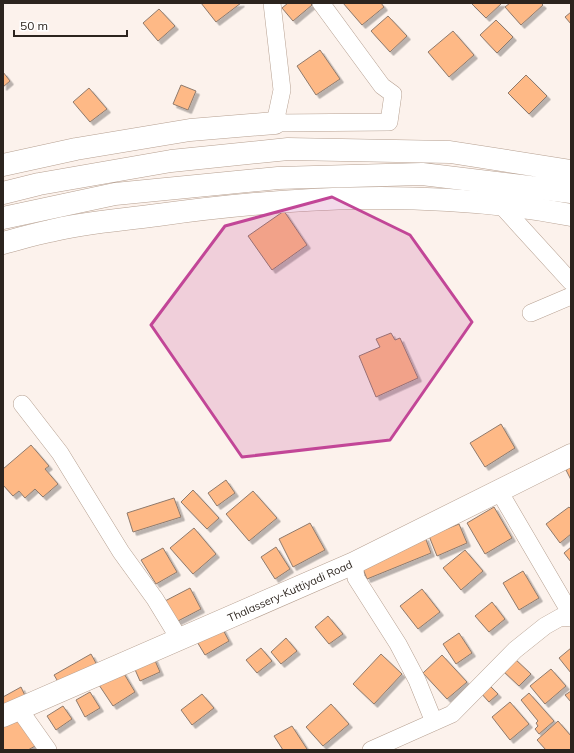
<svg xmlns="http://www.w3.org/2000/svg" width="574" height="753" font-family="Mulish,sans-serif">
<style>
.building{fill:#feb986;stroke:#8f7a6c;filter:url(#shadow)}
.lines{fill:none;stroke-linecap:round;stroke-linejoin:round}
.street-casing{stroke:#b6a091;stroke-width:18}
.secondary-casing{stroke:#b6a091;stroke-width:23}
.primary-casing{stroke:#b6a091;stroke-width:23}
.highway-casing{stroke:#b6a091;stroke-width:23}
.street{stroke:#fff;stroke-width:17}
.secondary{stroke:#fff;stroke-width:22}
.primary{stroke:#fff;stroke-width:22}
.highway{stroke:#fff;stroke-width:22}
.marked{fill:#c24697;fill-opacity:0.2;stroke:#c24697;stroke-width:3;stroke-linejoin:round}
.labels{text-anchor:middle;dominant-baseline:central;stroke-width:4;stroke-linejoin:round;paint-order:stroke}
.street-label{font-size:11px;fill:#2c241e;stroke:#fff}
</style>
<defs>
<filter id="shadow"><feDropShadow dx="3.5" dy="3.5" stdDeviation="0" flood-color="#0004"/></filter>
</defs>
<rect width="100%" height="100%" fill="#fcf2ec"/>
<path class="building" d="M201,3h40l-25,19z
M288,3h22l2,2 -19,16 -11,-13z
M343,3h38l3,4 -22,18z
M471,3h31l-16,15z
M510,3h31l2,2 -22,20 -16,-18z
M159,9l16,17 -17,15 -15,-18z
M571,12v12l-6,-7z
M388,16l19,20 -17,16 -19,-21z
M496,20l17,17 -16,16 -17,-18z
M453,31l21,24 -25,22 -21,-25z
M320,50l20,29 -24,16 -19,-29z
M3,72l7,9 -7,6z
M526,75l21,21 -18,18 -21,-21z
M181,85l15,6 -8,19 -15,-6z
M89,88l18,21 -17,13 -17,-20z
M284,211l23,34 -35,25 -24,-34z
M391,333l4,7 5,-2 18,40 -42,19 -17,-41 21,-9 -4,-8z
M501,424l14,24 -30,19 -15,-24z
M31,445l18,21 -4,3 13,15 -15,13 -8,-8 -10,9 -6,-7 -6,5 -10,-11v-16z
M571,467v13l-5,-10z
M226,480l9,13 -18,13 -9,-13z
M193,490l26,28 -12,11 -26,-27z
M253,491l24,27 -28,23 -23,-27z
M174,498l7,19 -48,15 -6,-19z
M494,507l18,31 -27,16 -18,-31z
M569,507l2,2v25l-11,9 -14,-19z
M310,523l15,27 -32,17 -14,-28z
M459,524l8,19 -30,13 -8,-20z
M194,528l22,26 -23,20 -23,-26z
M425,537l6,16 -64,26 -6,-15z
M276,547l14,22 -15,10 -14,-22z
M571,547v15l-7,-9z
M163,548l14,24 -21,12 -15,-24z
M465,550l18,21 -22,19 -18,-22z
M523,571l16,27 -20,12 -16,-27z
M190,588l11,21 -25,13 -11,-21z
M422,589l18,23 -22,17 -18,-23z
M492,602l13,17 -16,13 -14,-16z
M328,616l15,18 -14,10 -14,-17z
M221,626l8,15 -24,14 -9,-15z
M459,633l13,20 -16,11 -13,-20z
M286,638l11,13 -16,13 -10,-12z
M261,648l11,13 -15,12 -11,-13z
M571,648v25l-12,-15z
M91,654l6,11 -37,20 -6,-10z
M381,654l21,20 -28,30 -21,-20z
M442,655l25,27 -20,17 -24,-26z
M153,656l7,16 -20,9 -7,-16z
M514,658l17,16 -12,12 -17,-16z
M120,667l15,25 -22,14 -16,-24z
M551,669l15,17 -21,18 -15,-18z
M488,684l10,10 -9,8 -9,-10z
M21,687l6,13 -20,10 -4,-7v-6z
M571,691v11l-6,-7z
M90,692l10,16 -15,9 -9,-17z
M529,693l25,28 -15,13 -4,-5 3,-3 -2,-3 2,-2 -17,-21z
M202,694l12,14 -22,17 -11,-15z
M510,702l19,22 -19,16 -18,-23z
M331,704l18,20 -26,22 -17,-19z
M63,706l9,13 -16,11 -9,-14z
M19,714l18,31 -9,5h-25v-27z
M558,721l13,15v14h-25l-9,-10z
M292,726l15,23 -1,1h-23l-9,-14z"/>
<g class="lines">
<g class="street-casing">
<path id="street" d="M272,3l10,87 -7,33 114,-1 4,-28 -11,-8 -61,-83
M500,204l71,78
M531,313l40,-17
M22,404l38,49 61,99 34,47 25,41
M499,491l72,123
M354,563l2,15 42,66 19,36 17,42
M19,709l29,41
M371,750l81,-36 63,-64 30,-24 16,-9 10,1"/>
</g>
<g class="secondary-casing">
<path id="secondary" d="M3,165l73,-16 114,-19 85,-7
M3,243c16,-4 31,-9 47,-12 35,-9 72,-11 108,-16 137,-19 277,-26 413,0"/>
</g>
<g class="primary-casing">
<path id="primary" d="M3,716l351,-153 217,-108"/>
</g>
<g class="highway-casing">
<path id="highway" d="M3,193l36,-9 132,-23 117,-12 162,3 121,19
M3,218l112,-24 163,-16 144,-4 149,18"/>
</g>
<use href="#street" class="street"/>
<use href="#secondary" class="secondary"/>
<use href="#primary" class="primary"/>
<use href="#highway" class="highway"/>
</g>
<path class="marked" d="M332,197l78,38 62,87 -82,118 -148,17 -91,-132 74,-99z"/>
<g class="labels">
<g class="street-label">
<text transform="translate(290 591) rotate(-24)">Thalassery-Kuttiyadi Road</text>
</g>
</g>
<rect width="574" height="753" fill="none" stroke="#2c241e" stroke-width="8"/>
<path d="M14 30v6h113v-6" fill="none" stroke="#2c241e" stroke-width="2"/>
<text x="20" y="30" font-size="12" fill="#2c241e" stroke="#ffffff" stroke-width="3" paint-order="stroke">50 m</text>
</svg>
